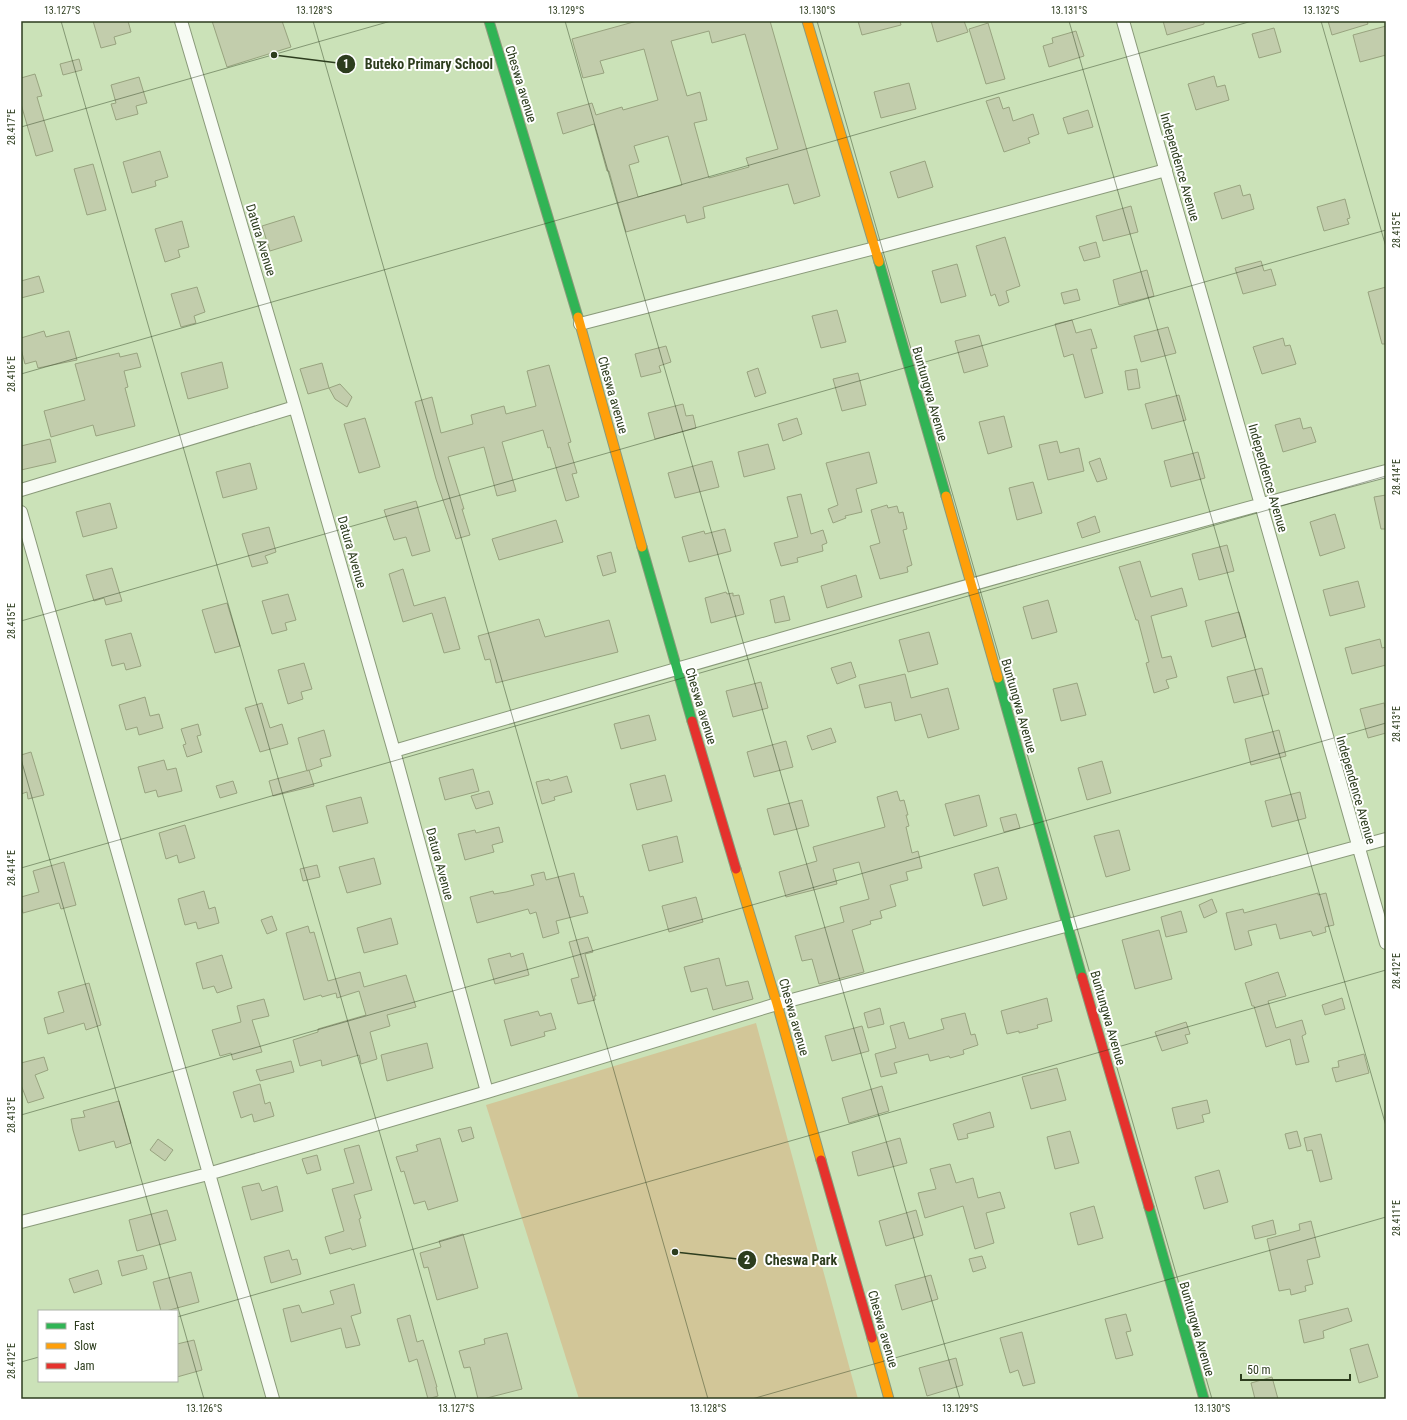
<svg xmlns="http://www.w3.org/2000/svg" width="1407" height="1420" font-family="'Roboto Condensed',sans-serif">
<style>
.green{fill:#d2c698}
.building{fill:#c2cdac;stroke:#98a37f;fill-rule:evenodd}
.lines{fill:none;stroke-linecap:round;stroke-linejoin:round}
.street-casing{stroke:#8a9a7a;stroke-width:14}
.fast-casing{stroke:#8a9a7a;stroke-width:11}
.slow-casing{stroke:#8a9a7a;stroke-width:11}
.jam-casing{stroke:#8a9a7a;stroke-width:11}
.street{stroke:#f7fbf4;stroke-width:12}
.fast{stroke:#30b455;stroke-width:9}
.slow{stroke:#ff9f0a;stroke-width:9}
.jam{stroke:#e5322d;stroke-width:9}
.ticks{fill:none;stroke:#2d3d1e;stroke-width:1;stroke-opacity:0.45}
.labels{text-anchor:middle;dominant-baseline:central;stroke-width:4;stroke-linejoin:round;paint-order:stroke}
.street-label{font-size:13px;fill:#2d3d1e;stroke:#fff}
.leader{fill:none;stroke:#2d3d1e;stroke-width:1.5}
.callout-dot{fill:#2d3d1e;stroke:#fff;stroke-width:1.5}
.mark-label{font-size:12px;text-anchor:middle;font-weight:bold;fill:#fff}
.callout-label{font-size:14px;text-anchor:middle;font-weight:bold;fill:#2d3d1e;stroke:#fff;stroke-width:4;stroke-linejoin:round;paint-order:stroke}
.neatline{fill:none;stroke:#2d3d1e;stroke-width:1.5}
.ticks-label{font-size:10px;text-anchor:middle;fill:#2d3d1e}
</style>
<rect width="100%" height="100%" fill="#cbe2b8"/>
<path class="green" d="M756,1023l102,376h-279l-93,-294z"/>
<path class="building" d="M93,21h35l3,11 -17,5 2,7 -15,4z
M212,21h70l9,26 -64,20z
M637,21h133l50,175 -26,8 -6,-20 -85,23 2,11 -18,5 -2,-8 -59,17 -17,-61h-2l-13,-47 -31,10 -6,-21 35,-10 4,12 26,-8 1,3 35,-10 -14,-51 -44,12 4,12 -21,5 -11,-39zM709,31l3,12 33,-9 33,115 -32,9 3,9 -40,11 -15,-55 13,-3 -7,-28 -13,4 -16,-55zM668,136l14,49 -44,12 -9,-32 10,-3 -5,-16z
M858,21h42l1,4 -39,10z
M931,21h33l4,11 -31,10z
M1163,21h41v3l-37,11z
M1328,21h39l1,3 -36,11z
M988,23l17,56 -19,5 -17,-55z
M1386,26v29l-26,7 -7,-27z
M1274,28l7,24 -22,6 -7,-24z
M1076,31l8,25 -35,11 -6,-21 10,-3 -1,-5z
M79,59l3,11 -19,5 -3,-11z
M35,74l7,22 -5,1 16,54 -17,5 -15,-52v-26z
M1214,76l3,11 8,-2 4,15 -33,10 -8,-26z
M139,77l8,26 -11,3 2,8 -22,6 -5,-16 5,-1 -5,-18z
M909,83l7,26 -35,9 -7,-26z
M999,97l4,12 6,-2 4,14 20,-7 6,20 -11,4 2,5 -26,9 -18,-51z
M1088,110l5,17 -25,7 -5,-16z
M160,151l8,26 -13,4 1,5 -24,7 -9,-31z
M925,161l8,26 -35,11 -8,-26z
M93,164l13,46 -19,5 -13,-46z
M1240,185l3,11 7,-2 4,15 -32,10 -8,-26z
M1345,199l5,19 -3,1 2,5 -25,7 -7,-24z
M1131,206l7,26 -35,9 -7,-25z
M294,216l8,25 -32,10 -8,-25z
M182,221l7,26 -11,3 2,7 -15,5 -10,-33z
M1005,237l15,49 -14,5 3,11 -10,4 -4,-12 -4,2 -15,-50z
M1096,242l4,15 -16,4 -5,-14z
M1261,261l3,10 7,-2 5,16 -33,9 -8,-26z
M957,264l9,32 -25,7 -9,-32z
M1147,270l7,26 -35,9 -6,-25z
M39,276l5,16 -23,6v-17z
M197,287l8,25 -11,4 2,7 -15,4 -10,-33z
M1386,287v57h-4l-14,-52z
M1077,289l3,11 -16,4 -3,-11z
M837,310l9,32 -25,6 -9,-32z
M1072,320l4,13 15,-4 6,19 -6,1 12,44 -18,5 -12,-44 -9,3 -9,-33z
M1168,327l8,26 -35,9 -7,-26z
M44,331l2,6 23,-6 8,29 -39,8 -2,-7 -11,3 -4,-15v-11z
M979,335l9,31 -24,7 -9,-32z
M1283,338l2,8 5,-1 6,19 -34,10 -9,-27z
M666,346l5,16 -12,4 2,6 -20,5 -6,-23z
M119,353l1,4 17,-4 4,14 -17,4 4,16 -3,1 10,38 -39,10 -3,-11 -42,12 -7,-26 41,-11 -10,-36z
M222,362l6,26 -40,11 -7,-26z
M322,363l7,25 -21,6 -8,-25z
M549,365l22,77 -3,1 9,30 -5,1 7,23 -13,4 -16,-54 -2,1 -5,-18 -41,12 14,49 -19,5 -13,-49 -36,10 16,52h-2l8,26 -14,4 -20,-60 -21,-77 17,-5 9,36 32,-9 -2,-9 33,-9 2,8 30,-8 -9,-35z
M758,368l8,25 -11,4 -8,-25z
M1137,369l3,19 -12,2 -3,-19z
M858,373l8,32 -24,6 -9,-32z
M340,384l12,13 -5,10 -12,-8 -6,-11z
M1179,395l7,25 -34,9 -7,-25z
M683,404l3,12 7,-1 3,13 -41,11 -7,-26z
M1004,416l8,31 -24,7 -9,-32z
M365,418l15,49 -21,6 -15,-49z
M797,418l5,16 -19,7 -5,-17z
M1300,418l3,11 8,-2 5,15 -33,10 -8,-27z
M50,439l6,23 -35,8v-24z
M1057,441l3,12 19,-5 5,23 -36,9 -9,-35z
M768,444l7,25 -31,8 -6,-25z
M869,452l8,31 -21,6 6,23 -17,4 1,2 -13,5 -5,-14 10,-4 -12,-42z
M1198,452l7,26 -34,9 -7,-26z
M1100,458l7,21 -10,3 -8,-20z
M712,461l7,26 -44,11 -7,-25z
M250,463l7,26 -34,9 -7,-26z
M1033,482l9,31 -25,7 -8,-32z
M801,494l10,40 12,-4 4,13 -5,2 1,6 -26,7 1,4 -17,4 -7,-23 24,-6 -11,-40z
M1386,495v34h-5l-7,-32z
M416,501l14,50 -18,5 -6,-19 -12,3 -10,-30z
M110,503l7,25 -34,9 -7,-25z
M887,505l1,3 9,-2 2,7 4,-1 4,17 -4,1 9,35 -5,2 1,5 -28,7 -10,-33 10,-3 -9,-33z
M1335,514l10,34 -25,8 -10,-34z
M1095,516l5,16 -18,6 -5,-15z
M556,520l7,22 -64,18 -7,-21z
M269,527l7,25 -11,4 3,7 -16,4 -10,-33z
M725,529l6,22 -42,11 -7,-25 22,-6 1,3z
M1227,545l7,26 -35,9 -7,-26z
M611,552l5,20 -13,4 -6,-20z
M1140,561l11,36 31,-9 5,18 -36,10 11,42 9,-2 6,21 -11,3 3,8 -15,5 -8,-30 3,-1 -11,-42h-2l-17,-53z
M112,568l10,33 -16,4 -2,-7 -10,3 -8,-26z
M403,569l11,37 31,-9 15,52 -16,4 -12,-40 -29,9 -14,-48z
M856,575l6,22 -35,11 -6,-22z
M1358,581l7,26 -35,9 -7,-26z
M726,592l1,2 6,-1v3l6,-1 5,19 -33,9 -6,-25z
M288,594l8,26 -11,3 2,7 -15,4 -10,-33z
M784,596l6,24 -15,3 -5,-23z
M1048,600l9,32 -25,7 -9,-32z
M227,603l13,43 -25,7 -13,-43z
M1239,612l7,25 -34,10 -7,-26z
M539,619l6,18 64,-17 9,32 -122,31 -6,-24 -5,1 -7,-24z
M929,632l9,32 -30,8 -9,-32z
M131,633l10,33 -15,4 -2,-7 -12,3 -7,-26z
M1380,639l2,9 4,-1v18l-34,9 -7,-26z
M851,662l5,15 -19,7 -6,-16z
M304,663l8,26 -11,3 2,7 -15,5 -10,-34z
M1262,668l7,26 -35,9 -7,-26z
M905,674l6,24 37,-10 11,41 -31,9 -7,-24 -26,7 -4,-19 -26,6 -6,-23z
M761,682l7,26 -35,9 -7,-26z
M1077,683l9,32 -25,6 -8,-32z
M145,697l5,19 9,-2 4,14 -24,7 -2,-8 -11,3 -7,-25z
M262,703l8,25 12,-4 6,20 -28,8 -15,-44z
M1384,703l2,7v23l-18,5 -8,-29z
M649,715l7,25 -35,9 -7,-25z
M198,724l3,11 -4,1 5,16 -15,5 -4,-12 3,-1 -5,-15z
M831,728l5,14 -24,8 -5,-14z
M324,730l7,26 -11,3 2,7 -15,5 -9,-33z
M1279,730l7,26 -35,9 -6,-26z
M786,741l7,26 -39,10 -7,-25z
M31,752l13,43 -16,4 -1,-7 -6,2v-39z
M164,760l3,10 9,-2 6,23 -24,6 -2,-7 -11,3 -7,-26z
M1102,761l9,32 -24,7 -9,-32z
M473,769l6,22 -34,9 -6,-22z
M309,770l5,16 -41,10 -4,-15z
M665,775l7,26 -35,9 -7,-26z
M567,776l5,16 -18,5 1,3 -13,4 -6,-22 13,-3 1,2z
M233,781l4,12 -17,5 -4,-12z
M489,791l4,13 -17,5 -5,-13z
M897,791l3,10 4,-1 4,15h-2l3,11 -3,1 6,26 6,-2 4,17 -16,4 2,8 -18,5 6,21 -16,5 2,7 -12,3 1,3 -19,6 12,42 -45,12 -7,-25 -10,2 -7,-25 49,-14 -4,-15 29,-8 -10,-37 -26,7 4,15 -51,13 -7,-25 38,-11 -4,-14 72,-20 -8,-30z
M1300,792l6,26 -34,9 -7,-26z
M979,795l8,31 -33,10 -9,-32z
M361,797l7,26 -35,9 -7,-26z
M802,800l7,26 -35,9 -7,-26z
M1016,814l4,14 -16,4 -4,-14z
M185,825l10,33 -16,5 -2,-8 -11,4 -7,-26z
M499,827l4,15 -11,3 2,7 -29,8 -7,-26 17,-4 1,3z
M1119,830l11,40 -24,7 -12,-41z
M677,836l6,26 -34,9 -7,-26z
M374,858l7,26 -34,9 -8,-26z
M64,862l12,43 -15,4 -2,-6 -36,10 -2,-7v-9l18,-5 -6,-21z
M317,865l3,12 -17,4 -3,-12z
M998,867l9,32 -24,7 -9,-32z
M544,872l2,8 28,-7 6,24 3,-1 5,17 -32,8 3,12 -16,5 -7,-26 -6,2 -2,-5 -51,14 -7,-26 23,-6 1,3 12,-2 28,-7 -3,-10z
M204,891l5,18 6,-2 4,16 -21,6 -2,-7 -11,3 -7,-26z
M1318,893v2l8,-2 8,32 -9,2 1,5 -13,4 -2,-5 -31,8 -4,-15 -28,7 4,14 -17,5 -9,-37 17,-4 1,4z
M696,897l7,25 -34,10 -7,-26z
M1212,899l5,13 -13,6 -5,-13z
M1181,911l6,21 -21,5 -5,-20z
M272,916l5,14 -10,4 -6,-14z
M391,918l7,26 -34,9 -7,-25z
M308,926l2,7 4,-1 14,49 32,-9 4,15 42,-12 10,32 -29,8 3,11 -20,6 7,27 -16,5 -2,-9 -37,11 -1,-6 -21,6 -7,-26 25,-8v-3l48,-14 -7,-24 -22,7 -1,-5 -14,4 -1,-2 -17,5 -18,-67z
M1159,930l13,49 -37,10 -13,-49z
M588,937l5,15 -8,2 11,42h-2l1,4 -17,4 -7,-25 8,-2 -10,-35z
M510,953l1,4 12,-4 6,22 -34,9 -7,-25z
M222,955l10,33 -15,5 -3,-7 -11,3 -7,-26z
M719,958l7,28 22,-5 5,18 -40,11 -6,-22 -16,4 -7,-25z
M1278,972l8,24 -18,5 8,27 26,-8 4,14 -4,2 7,26 -13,3 -6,-26 -24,8 -12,-41h-2l-7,-23z
M89,983l12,42 -15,5 -2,-7 -36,11 -4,-16 20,-6 -6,-20z
M1047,998l5,23 -15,4 1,3 -19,5v-2l-12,3 -6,-23z
M1342,998l3,11 -20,6 -3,-10z
M264,999l5,17 -17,4 10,32 -29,8 -2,-7 -11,3 -8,-26 29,-8 -4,-16z
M880,1008l4,16 -16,4 -4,-15z
M538,1011l2,5 11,-3 5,16 -12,3 1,4 -34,10 -7,-26z
M965,1013l6,22 4,-1 3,11 -15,5 1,4 -14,4 -1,-2 -19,5 -2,-7 -34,9 3,10 -16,4 -6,-23 21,-6 -6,-22 14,-4 5,17 35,-10 -3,-10z
M1186,1022l4,12 -5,1 3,8 -26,8 -7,-19z
M862,1026l7,25 -37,10 -7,-25z
M427,1043l6,25 -46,13 -6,-26z
M1364,1054l5,19 -33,9 -4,-14 7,-1 -1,-6z
M44,1057l4,13 -13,5 9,23 -16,5 -7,-18v-22z
M291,1061l3,11 -34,9 -4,-11z
M1057,1068l9,32 -35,9 -9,-32z
M260,1084l5,20 5,-2 4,14 -20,6 -2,-8 -11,4 -8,-26z
M882,1086l7,25 -40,12 -7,-25z
M1207,1100l3,13 -8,2 2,7 -27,7 -5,-21z
M119,1101l12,42 -15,5 -2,-7 -35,10 -6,-21 -2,-11 14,-2 -2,-6z
M990,1112l4,15 -27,7 1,4 -10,2 -5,-16z
M471,1127l3,11 -12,4 -4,-12z
M1070,1131l9,32 -24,6 -8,-32z
M1297,1131l4,15 -12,3 -4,-15z
M1321,1134l11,45 -12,3 -8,-32 -5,1 -3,-13z
M440,1138l18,63 -30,9 -3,-9 -11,3 -10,-33 -3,1 -5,-15 22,-6 -2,-6z
M900,1138l7,25 -49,13 -6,-24z
M158,1139l15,11 -8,11 -15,-11z
M359,1145l13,45 -18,5 7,23 -2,1 7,27 -14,4 -1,-2 -21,6 -5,-17 19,-6 -12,-42 22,-6 -10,-34z
M317,1155l4,15 -14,4 -5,-15z
M950,1164l6,19 17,-5 5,20 22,-6 5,16 -19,5 8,30 -19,6 -12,-43 -38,12 -7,-25 18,-4 -6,-20z
M1219,1170l9,32 -24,7 -9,-32z
M259,1183l3,8 15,-5 6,25 -32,9 -9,-33z
M1094,1206l9,32 -25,7 -8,-32z
M167,1210l9,30 -39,11 -8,-31z
M916,1210l7,25 -37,11 -7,-25z
M1273,1220l3,14 -21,5 -3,-13z
M1311,1221l9,36 -13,3 6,24 -8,2 1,5 -15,4 -1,-6 -11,2 -12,-52 33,-9 -1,-6z
M463,1234l15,54 -41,12 -9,-33 -4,1 -4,-15 21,-6 -2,-6z
M289,1250l3,10 5,-1 4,15 -30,9 -7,-26z
M143,1255l4,14 -25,7 -4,-15z
M982,1256l4,12 -13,4 -4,-13z
M98,1270l4,14 -28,9 -5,-14z
M191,1272l8,30 -33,9h-5l-8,-29z
M931,1275l7,24 -36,11 -7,-25z
M354,1284l7,29 -10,3 9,29 -14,3 -5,-20 -50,14 -8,-33 16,-4 3,8 32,-9 -4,-13z
M1348,1308l4,13 -29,10 1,7 -20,5 -5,-23z
M1126,1314l5,17 -5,1 7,23 -17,4 -11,-40z
M410,1315l7,27 6,-2 14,47h-1l2,9 -10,3 -11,-40 -8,3 -12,-43z
M1022,1332l13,51 -12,3 -5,-16 -8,3 -10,-35z
M507,1333l15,56 -39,10h-5l-8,-32 -6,1 -5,-17 26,-7 -1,-5z
M194,1340l8,30 -25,7v-33z
M1368,1344l10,33 -19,6 -9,-34z
M956,1358l7,27 -36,11 -8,-28z
M1272,1377l6,22h-23l-4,-16z"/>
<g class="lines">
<g class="street-casing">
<path id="street" d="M181,21l114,386 99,344 93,341
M1123,21l263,922
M580,324l295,-76 291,-78
M21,490l274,-83
M21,512l252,887
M394,751c330,-96 660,-192 992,-280
M21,1222l187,-48 279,-82 290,-88 609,-165"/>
</g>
<g class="fast-casing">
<path id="fast" d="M489,21l89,296
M879,262l67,234
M642,547l50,174
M998,678l84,299
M1149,1207l55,192"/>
</g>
<g class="slow-casing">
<path id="slow" d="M807,21l72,241
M578,317l64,230
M946,496l52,182
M736,869l41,135 44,156
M872,1338l17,61"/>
</g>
<g class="jam-casing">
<path id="jam" d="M692,721l44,148
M1082,977l67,230
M821,1160l51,178"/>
</g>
<use href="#street" class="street"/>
<use href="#fast" class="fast"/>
<use href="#slow" class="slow"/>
<use href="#jam" class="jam"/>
</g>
<path class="ticks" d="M61,21l395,1378M313,21l395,1378M565,21l395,1378M817,21l395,1378M1069,21l317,1105M1321,21l65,226M21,127l370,-106M21,374l1231,-353M21,621l1365,-391M21,759l183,640M21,868l1365,-392M21,1115l1365,-392M177,1317l1209,-347M21,1362l18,-5M752,1399l634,-182"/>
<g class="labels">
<g class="street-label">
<text transform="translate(521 84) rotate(73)">Cheswa avenue</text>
<text transform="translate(1180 167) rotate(74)">Independence Avenue</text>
<text transform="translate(261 240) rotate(73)">Datura Avenue</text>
<text transform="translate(930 394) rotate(74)">Buntungwa Avenue</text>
<text transform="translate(613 395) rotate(74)">Cheswa avenue</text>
<text transform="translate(1268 478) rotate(74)">Independence Avenue</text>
<text transform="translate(352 552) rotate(74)">Datura Avenue</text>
<text transform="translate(701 706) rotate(73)">Cheswa avenue</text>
<text transform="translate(1019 706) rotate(74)">Buntungwa Avenue</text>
<text transform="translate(1356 790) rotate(74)">Independence Avenue</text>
<text transform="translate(440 864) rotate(75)">Datura Avenue</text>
<text transform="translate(794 1017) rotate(74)">Cheswa avenue</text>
<text transform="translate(1108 1018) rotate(74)">Buntungwa Avenue</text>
<text transform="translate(883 1329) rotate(74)">Cheswa avenue</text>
<text transform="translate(1197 1329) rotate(74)">Buntungwa Avenue</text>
</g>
</g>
<path class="leader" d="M274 55L346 64M675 1252L747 1260"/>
<g class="callout-dot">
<circle cx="274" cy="55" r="4"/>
<circle cx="675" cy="1252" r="4"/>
<circle cx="346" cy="64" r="10"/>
<circle cx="747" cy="1260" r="10"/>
</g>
<g class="mark-label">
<text x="346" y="68">1</text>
<text x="747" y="1264">2</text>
</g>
<g class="callout-label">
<text x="429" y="69">Buteko Primary School</text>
<text x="801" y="1265">Cheswa Park</text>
</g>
<rect width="1407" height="1420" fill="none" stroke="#ffffff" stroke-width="44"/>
<rect x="38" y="1310" width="140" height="72" fill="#ffffff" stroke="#abb1a5"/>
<rect x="46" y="1323" width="20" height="6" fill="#30b455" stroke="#abb1a5"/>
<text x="74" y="1330" font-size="12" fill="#2d3d1e">Fast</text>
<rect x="46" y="1343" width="20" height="6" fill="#ff9f0a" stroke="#abb1a5"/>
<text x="74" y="1350" font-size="12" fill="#2d3d1e">Slow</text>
<rect x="46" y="1363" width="20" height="6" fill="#e5322d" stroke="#abb1a5"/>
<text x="74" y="1370" font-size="12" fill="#2d3d1e">Jam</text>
<path d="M1241 1374v6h109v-6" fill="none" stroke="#2d3d1e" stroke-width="2"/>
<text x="1247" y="1374" font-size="12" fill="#2d3d1e" stroke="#ffffff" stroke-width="3" paint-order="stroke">50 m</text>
<rect x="22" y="22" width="1363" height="1376" class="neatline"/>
<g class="ticks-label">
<text x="62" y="14">13.127°S</text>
<text x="314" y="14">13.128°S</text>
<text x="566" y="14">13.129°S</text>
<text x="817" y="14">13.130°S</text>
<text x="1069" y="14">13.131°S</text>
<text x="1321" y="14">13.132°S</text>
<text transform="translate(11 127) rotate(-90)" y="4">28.417°E</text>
<text transform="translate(1396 230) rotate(-90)" y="4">28.415°E</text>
<text transform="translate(11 374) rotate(-90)" y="4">28.416°E</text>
<text transform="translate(1396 477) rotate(-90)" y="4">28.414°E</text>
<text transform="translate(11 621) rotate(-90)" y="4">28.415°E</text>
<text transform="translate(1396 724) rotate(-90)" y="4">28.413°E</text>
<text transform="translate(11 868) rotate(-90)" y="4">28.414°E</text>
<text transform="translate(1396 971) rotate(-90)" y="4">28.412°E</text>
<text transform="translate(11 1115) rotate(-90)" y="4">28.413°E</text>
<text transform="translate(1396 1218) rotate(-90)" y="4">28.411°E</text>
<text transform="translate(11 1361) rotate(-90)" y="4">28.412°E</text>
<text x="204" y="1412">13.126°S</text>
<text x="456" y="1412">13.127°S</text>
<text x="708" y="1412">13.128°S</text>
<text x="960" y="1412">13.129°S</text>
<text x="1212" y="1412">13.130°S</text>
</g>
</svg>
